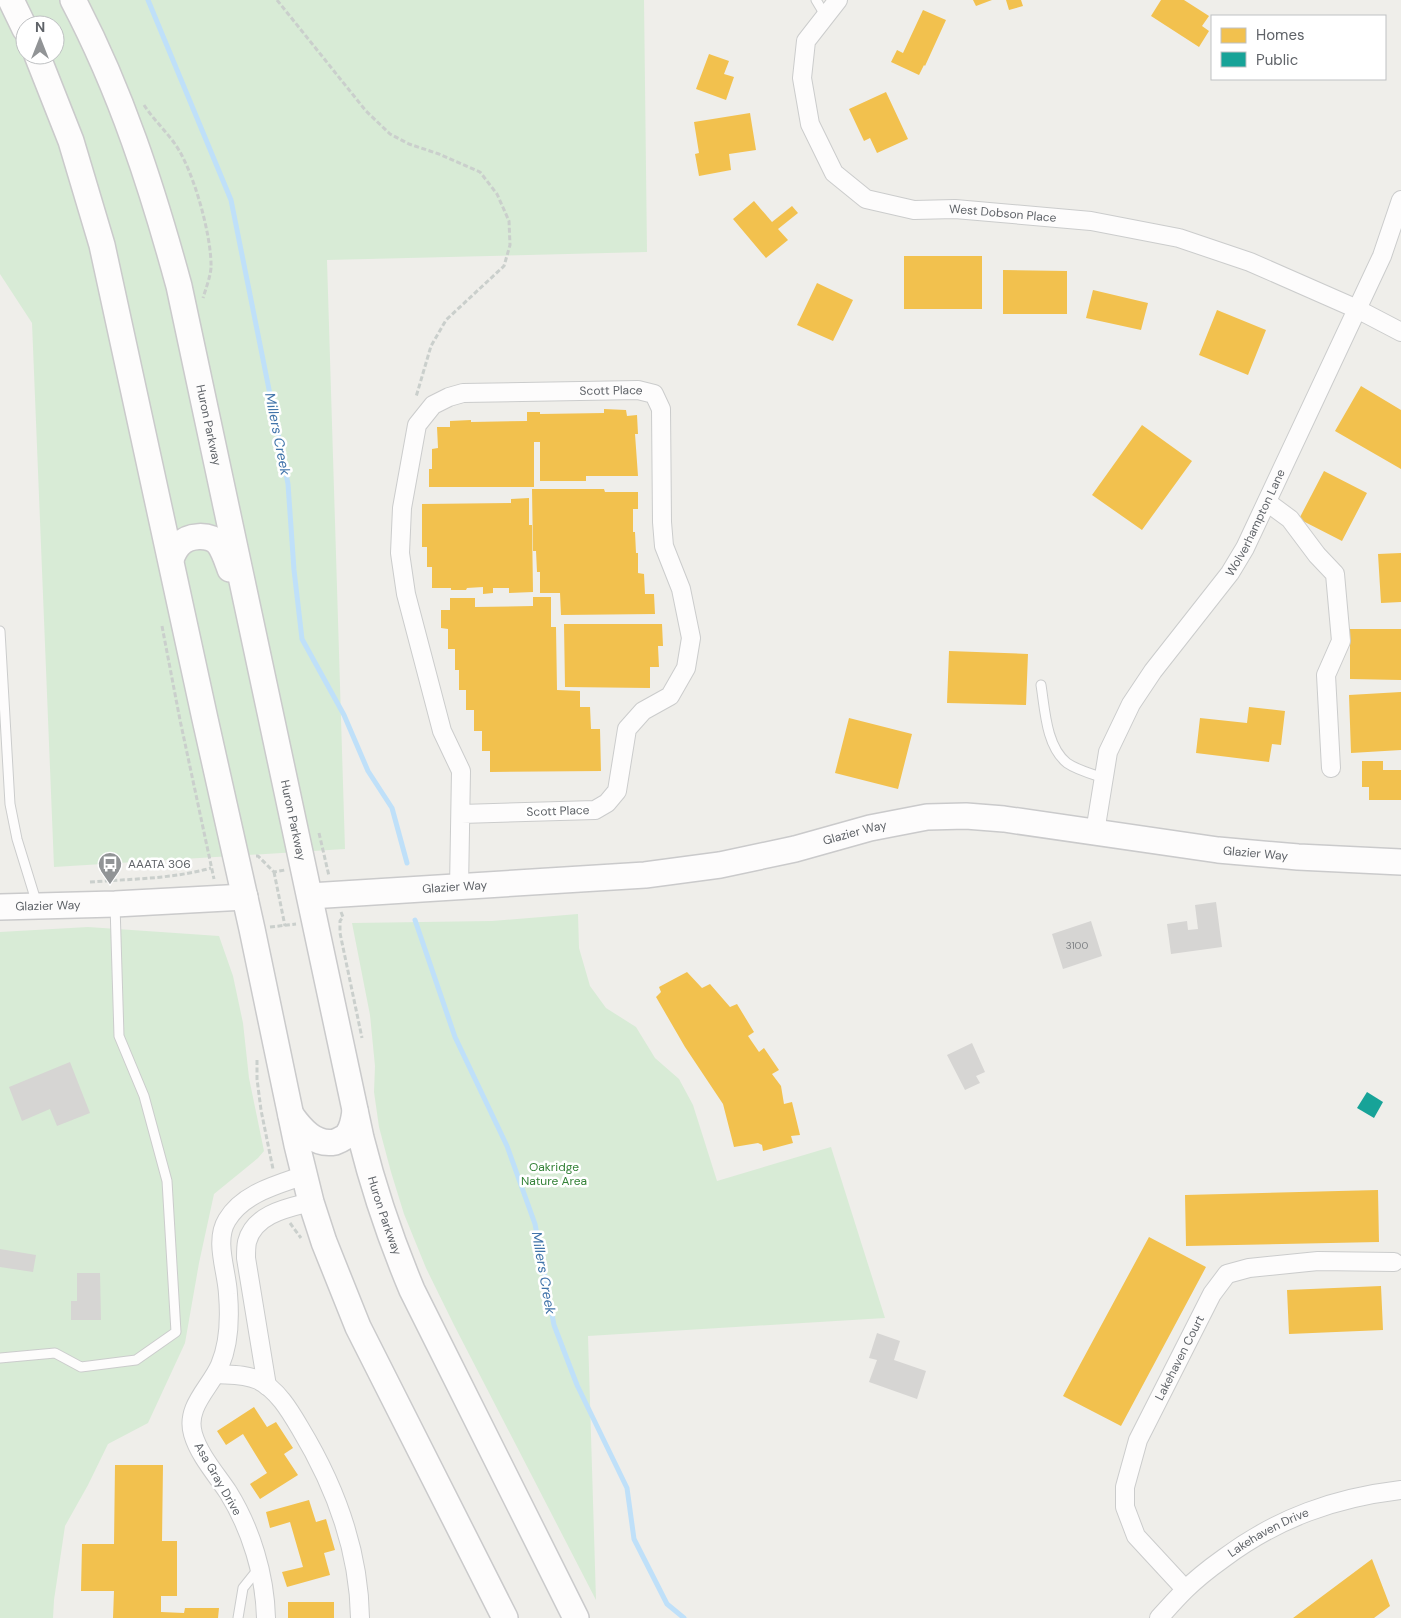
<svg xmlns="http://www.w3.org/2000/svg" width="1401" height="1618" font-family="'DM Sans',sans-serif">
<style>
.green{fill:#d8ebd6;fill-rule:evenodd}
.homes{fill:#f2c14e}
.public{fill:#17a398}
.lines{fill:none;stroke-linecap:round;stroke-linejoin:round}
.stream{stroke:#bfe0f9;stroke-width:5}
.building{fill:#d6d5d3}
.lane-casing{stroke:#cbcccc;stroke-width:11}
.street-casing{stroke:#cbcccc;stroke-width:20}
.secondary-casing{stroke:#cacacb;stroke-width:28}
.path{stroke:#cacfcc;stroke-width:3;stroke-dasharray:5 2.5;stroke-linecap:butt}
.lane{stroke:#fdfcfc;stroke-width:9}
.street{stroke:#fdfcfc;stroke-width:18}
.secondary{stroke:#fdfcfc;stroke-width:25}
.labels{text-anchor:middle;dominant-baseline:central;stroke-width:5;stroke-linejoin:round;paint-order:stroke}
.number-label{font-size:10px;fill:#7e8184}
.street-label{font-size:12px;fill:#5f6368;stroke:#fff}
.poi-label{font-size:12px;fill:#5f6368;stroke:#fff;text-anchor:start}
.park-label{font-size:12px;fill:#348238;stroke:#fff}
.water-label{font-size:14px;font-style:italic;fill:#4174aa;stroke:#fff}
</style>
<rect width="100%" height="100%" fill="#efeeea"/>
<path class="green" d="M0,0h644l3,252 -320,8 18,589 -291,18 -22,-544 -32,-49zM25,25h30v30h-30z
M578,914l1,34 11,38 16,22 30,19 19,31 24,21 14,26 24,76 114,-34 54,171 -297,18 8,264 -142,-275 -28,-57 -22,-54 -13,-42 -12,-45 -5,-35 1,-26 -5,-51 -18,-92 140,-2z
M88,927l131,9 14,40 10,47 6,55 15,73 -6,7 -44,36 -15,69 -14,80 -37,80 -40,21 -20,41 -23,41 -11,74 -1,18h-53v-686z"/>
<path class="homes" d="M973,0h19l-16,6z
M1006,0h15l2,6 -14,4z
M1161,0h23l25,16 -7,10 7,5 -10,16 -48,-31z
M923,10l23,10 -21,46 -1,-1 -5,10 -28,-13 6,-12 6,3z
M709,54l20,7 -5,13 10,3 -8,23 -30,-11z
M886,92l22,47 -31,14 -7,-15 -6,3 -15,-32z
M750,113l6,37 -27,4 2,16 -32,6 -4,-22 4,-1 -5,-31z
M754,201l18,21 20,-16 6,7 -20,16 10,11 -22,18 -33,-39z
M904,256h78v53h-78z
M1003,270l64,1v43h-64z
M817,283l36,17 -20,41 -36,-16z
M1093,290l55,13 -7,27 -55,-12z
M1217,310l49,20 -18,45 -49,-20z
M1361,386l40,24v59l-66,-38z
M604,409l22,1 1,6 10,-1 1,19h-3l3,42h-52v5h-46v-39h-6v45h-105v-18h3v-20l6,-1 -1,-21h13v-6l21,-1v2l56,-1v-9h13v2l64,-1z
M1142,425l50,36 -50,69 -50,-35z
M1324,471l43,22 -25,48 -43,-22z
M532,489h72l1,3h33v17h-5v23h2l1,21h2v20l6,1 1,20h9l1,20 -94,1 -1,-22h-20v-21h-3l-1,-21h-3z
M529,498v27h3l1,67 -24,1v-5h-16v5l-10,1v-7l-16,1 -1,2h-15v-2h-19v-21h-5v-20h-5v-43l89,-1v-4z
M1401,553v49l-20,1 -3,-49z
M533,597h18v30h5l1,63 23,1v16h10l1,22h9l1,42 -111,1v-21h-8v-20h-8v-21h-8v-20h-7v-20h-4v-21h-7v-20l-7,-1v-18h9v-12h25v9l58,-1z
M564,624h98l1,22h-5l1,21h-9v21l-85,-1z
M1350,629h51v51l-51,-1z
M949,651l79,3 -2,51 -79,-2z
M1401,692v58l-50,3 -2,-58z
M1249,707l36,4 -4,34 -9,-1 -3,18 -73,-9 4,-35 47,5z
M849,718l63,16 -14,55 -63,-16z
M1362,761h21v9h18v30h-32v-13h-7z
M687,972l15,16 8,-4 20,23 7,-3 17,28 -6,4 11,16 5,-4 15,22 -7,4 9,12 3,18 8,-2 8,33 -9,1 2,7 -30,8 -1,-6 -4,-2 -24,4 -11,-43 -38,-57 -29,-50 5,-5 -2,-5z
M1378,1190l1,52 -193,4 -1,-51z
M1149,1237l57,30 -85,159 -58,-30z
M1381,1286l2,44 -94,4 -2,-44z
M254,1407l13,20 9,-5 17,26 -9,6 14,21 -38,24 -10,-15 17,-11 -24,-39 -17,11 -9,-14z
M115,1465h48l-1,76h15v55h-16v16l23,1 1,-5h34l-1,10h-105l1,-27h-33l1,-47h32z
M309,1500l7,22 10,-3 9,31 -11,3 6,22 -43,12 -5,-15 21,-5 -13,-45 -20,6 -4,-16z
M1372,1559l18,47 -16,12h-81z
M288,1602h46v16h-46z"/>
<path class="public" d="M1367,1092l16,10 -9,16 -17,-10z"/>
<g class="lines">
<path class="stream" d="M148,0l83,200 57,284 6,86 8,69 42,76 24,56 24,37 15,55
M415,920l40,117 52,109 28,78 19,101 23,60 50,103 7,51 33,65 17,14"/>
</g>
<path class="building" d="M1216,902l6,45 -51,7 -4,-30 20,-3 1,9 10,-1 -3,-24z
M1091,921l11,35 -39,13 -11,-35z
M972,1043l13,29 -9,4 4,7 -15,7 -18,-35z
M70,1062l20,51 -33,13 -7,-17 -28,12 -13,-34z
M0,1249l36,6 -3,17 -33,-5z
M77,1273h23l1,47h-30v-19h6z
M877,1333l23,8 -6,19 32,11 -9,28 -48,-17 8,-22 -8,-2z"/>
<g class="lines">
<g class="lane-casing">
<path id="lane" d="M816,0l9,15
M0,631l10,173 7,35 20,65
M1041,685c4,25 5,61 26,78 10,7 25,11 37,15
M0,1358l55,-5 26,14 55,-7 40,-28 -9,-151 -23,-85 -25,-60 -4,-131
M238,1618l5,-30 16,-20"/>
</g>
<g class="street-casing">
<g id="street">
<path id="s1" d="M838,0l-32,41 -4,37 8,46 24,49 32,26 48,11 41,-1 136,12 88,17 71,24 107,47 44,23"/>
<path d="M1267,502l23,17 27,36 18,19 6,67 -15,34 5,93"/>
<path id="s2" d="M1095,832l13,-80 23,-48 22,-33 77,-98 15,-25 137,-292 19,-56"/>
<path id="s3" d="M459,888l2,-117 -19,-40 -36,-137 -6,-41 2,-45 15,-83 16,-20 16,-8 14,-4 175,-3 16,4 7,15 1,113 2,24 17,43 10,49 -5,30 -16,28 -27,15 -16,18 -10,62 -10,12 -12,7 -134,4"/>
<path d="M216,1374c14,1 29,0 42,6 19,9 32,31 42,48 35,58 59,121 60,190"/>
<path d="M267,1386l-21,-128c0,-5 0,-11 1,-16 7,-28 40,-34 64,-40"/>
<path id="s4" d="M1185,1589l-49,-53 -11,-29v-20l13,-47 74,-146 15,-20 22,-6 69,-7 76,1"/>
<path d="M266,1618c-1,-43 -15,-89 -38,-126 -12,-18 -29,-37 -35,-58 -8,-27 17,-46 27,-69 9,-21 10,-47 8,-71 -1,-23 -14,-53 -1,-74 16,-27 50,-35 78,-45"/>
<path id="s5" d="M1159,1618c8,-9 17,-19 26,-28 12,-12 25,-22 39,-32 54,-40 110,-60 177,-68"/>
</g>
</g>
<g class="secondary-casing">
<g id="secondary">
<path d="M11,0l14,29"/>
<path id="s6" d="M73,0c48,91 79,187 106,286l182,852c13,52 30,102 51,152l164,328"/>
<path d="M37,55l34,86 31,104 103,474 47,210 45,216 14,57 13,40 34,85 147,291"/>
<path d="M171,559c2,-5 4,-10 8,-14 9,-10 30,-12 40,-1 5,7 8,17 11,25"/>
<path id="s7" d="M310,896l335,-21 75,-10 75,-16 75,-21 57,-11 39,-1 38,3 214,31 80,7 103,5"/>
<path id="s8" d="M0,907l115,-3 130,-7"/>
<path d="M291,1115c10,14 24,31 44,27 5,-2 10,-4 13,-8 5,-7 6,-16 7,-23"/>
</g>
</g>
<path class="path" d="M277,0l89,111 24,23 19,10 30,10 41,18 17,22 12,27 1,24 -6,21 -58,54 -15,26 -15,51
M144,105c9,14 21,25 31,39 18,25 37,92 36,124 -1,10 -5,20 -8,30
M162,626l18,94 34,159
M319,833l10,43
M256,856h2l16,16 11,-2
M274,872l11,54
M90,882c40,-3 82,-3 121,-14
M341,912l2,5 -3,4v12l22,105
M270,927l26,-3
M257,1060v19l4,31 12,59
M290,1223l11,15"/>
<use href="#lane" class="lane"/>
<use href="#street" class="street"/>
<use href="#secondary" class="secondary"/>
</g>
<defs>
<g id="bus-pin" transform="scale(1.25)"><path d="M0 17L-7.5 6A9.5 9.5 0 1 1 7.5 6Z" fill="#919496" stroke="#fff"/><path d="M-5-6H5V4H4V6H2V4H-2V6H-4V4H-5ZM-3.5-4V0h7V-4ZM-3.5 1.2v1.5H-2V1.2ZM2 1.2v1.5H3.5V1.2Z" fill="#fff"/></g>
</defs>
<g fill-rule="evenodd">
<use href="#bus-pin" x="110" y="864"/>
</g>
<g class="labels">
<g class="number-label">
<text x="1077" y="945">3100</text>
</g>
<g class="street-label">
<text stroke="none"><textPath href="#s1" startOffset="370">West Dobson Place</textPath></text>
<text stroke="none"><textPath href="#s3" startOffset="680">Scott Place</textPath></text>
<text stroke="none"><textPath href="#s6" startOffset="448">Huron Parkway</textPath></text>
<text stroke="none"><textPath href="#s2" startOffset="355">Wolverhampton Lane</textPath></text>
<text transform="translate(558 811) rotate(-2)">Scott Place</text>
<text stroke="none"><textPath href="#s6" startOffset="852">Huron Parkway</textPath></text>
<text stroke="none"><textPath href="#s7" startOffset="550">Glazier Way</textPath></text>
<text stroke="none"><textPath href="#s7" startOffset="955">Glazier Way</textPath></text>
<text stroke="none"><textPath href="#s7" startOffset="145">Glazier Way</textPath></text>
<text stroke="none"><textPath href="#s8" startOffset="48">Glazier Way</textPath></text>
<text stroke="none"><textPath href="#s6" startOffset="1258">Huron Parkway</textPath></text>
<text stroke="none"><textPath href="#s4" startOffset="264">Lakehaven Court</textPath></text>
<text transform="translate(218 1479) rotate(60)">Asa Gray Drive</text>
<text stroke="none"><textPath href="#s5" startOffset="140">Lakehaven Drive</textPath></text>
</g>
<g class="poi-label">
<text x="128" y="864">AAATA 306</text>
</g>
<g class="park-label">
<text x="554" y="1167">Oakridge<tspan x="554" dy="14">Nature Area</tspan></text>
</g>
<g class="water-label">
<text transform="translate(278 434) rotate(79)">Millers Creek</text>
<text transform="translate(544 1273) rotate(80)">Millers Creek</text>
</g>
</g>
<rect x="1211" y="15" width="175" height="65" fill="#ffffff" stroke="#bfc1c3"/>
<rect x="1221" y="28" width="25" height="15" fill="#f2c14e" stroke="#bfc1c3"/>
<text x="1256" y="40" font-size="15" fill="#5f6368">Homes</text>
<rect x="1221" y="52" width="25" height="15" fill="#17a398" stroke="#bfc1c3"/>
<text x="1256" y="65" font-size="15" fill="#5f6368">Public</text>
<g transform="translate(40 40)"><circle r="24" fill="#ffffff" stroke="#bfc1c3"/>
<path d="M0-4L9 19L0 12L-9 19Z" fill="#919496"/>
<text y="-8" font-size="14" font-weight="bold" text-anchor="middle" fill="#5f6368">N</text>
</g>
</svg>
